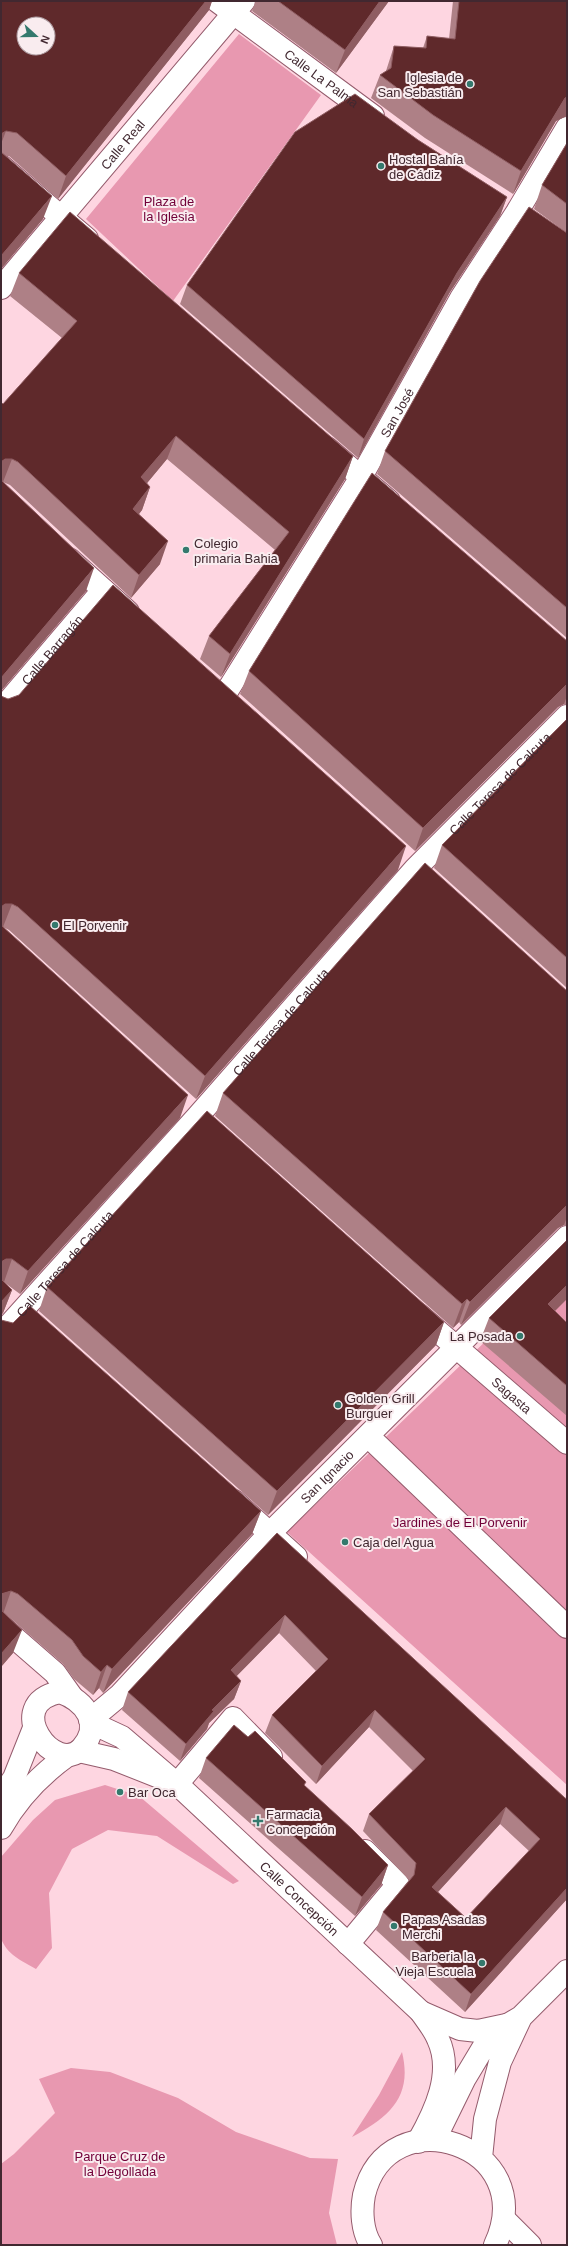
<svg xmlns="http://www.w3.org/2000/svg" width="568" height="2246" font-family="Helvetica,sans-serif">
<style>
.green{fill:#e898b0}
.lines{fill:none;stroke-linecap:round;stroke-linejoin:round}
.minor-casing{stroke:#945b6c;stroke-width:24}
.major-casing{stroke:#945b6c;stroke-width:24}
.minor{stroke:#fff;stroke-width:22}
.major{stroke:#fff;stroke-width:22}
.wall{fill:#ae8086;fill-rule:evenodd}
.shaded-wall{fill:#8f5d62}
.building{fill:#5f292b;stroke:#8f5d62;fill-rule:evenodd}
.poi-dot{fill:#34796d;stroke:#f9ecef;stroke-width:1.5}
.labels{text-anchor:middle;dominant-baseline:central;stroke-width:4;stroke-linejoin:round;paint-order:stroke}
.poi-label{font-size:13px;fill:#412830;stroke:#f9ecef;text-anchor:start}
.street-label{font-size:13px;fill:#412830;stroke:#f9ecef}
.park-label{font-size:13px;fill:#710038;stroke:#f9ecef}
</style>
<rect width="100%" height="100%" fill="#fed6e1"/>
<path class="green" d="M239,34l82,61 -148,206 -87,-82z
M567,1263v522l-280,-253z
M105,1785l34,11 100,85 -6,3 -76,-48 -49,-6 -36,19 -23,44 3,55 -16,21c-14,-8 -30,-15 -35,-31v-81l32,-37 22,-20z
M402,2052c11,45 -13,65 -50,85l27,-42z
M71,2068l39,4 68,26 58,34 74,26 28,1 -9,54 8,32h-336v-81l13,-10 41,-41 -16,-34z"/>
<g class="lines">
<g class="minor-casing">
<g id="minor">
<path id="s1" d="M217,1l156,115"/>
<path d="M1,166l86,73"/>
<path id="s2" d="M1,288l243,-287"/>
<path d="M327,448l62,53"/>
<path d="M69,559l59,53"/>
<path id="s3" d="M224,696l137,-219 100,-179 56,-86 50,-84"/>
<path id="s4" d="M1,710l102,-120"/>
<path id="s5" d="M418,1314l149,129"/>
<path id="s6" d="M1,1334l196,-217 218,-248 152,-153"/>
<path d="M368,1436l199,191"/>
<path d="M234,1501l62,56"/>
<path d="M1,1626l54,47 17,24"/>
<path d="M60,1692c25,9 43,32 22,56 -26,30 -82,-44 -22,-56z"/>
<path id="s7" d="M90,1720l30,-25 150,-162 297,-296"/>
<path id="s8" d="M92,1723l30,14 55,47 244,228c6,9 13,17 17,27 16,34 -3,73 -20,103"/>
<path d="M79,1751l35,8 48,19"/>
<path d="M177,1784l56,-66 38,39"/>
<path d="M1,1797l13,-19 20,-50"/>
<path d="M1,1828c17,-30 39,-53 67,-73"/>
<path d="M348,1944l50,-60 -33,-33"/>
<path d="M421,2012l39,17 18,2 28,-6"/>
<path d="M504,2219l26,26"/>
</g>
</g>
<g class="major-casing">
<path id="major" d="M435,2139l30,-61 21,-35 13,-13 22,-13 46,-46
M481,2158l4,-39 15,-57 21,-45
M371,2245c-9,-14 -10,-34 -7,-50 24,-100 178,-51 131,50"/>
</g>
<use href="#minor" class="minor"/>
<use href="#major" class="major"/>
</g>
<path class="wall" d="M1,1h211l-3,9 -151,189 -49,-43h-4l38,63 -42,50z
M256,1h133l-53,72 -84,-62z
M453,1h114v115l-11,5 -43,73 -88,-56 -54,-40 9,-23 6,-4 8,-25 29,2 4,-12 22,3z
M418,140l89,57 -7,19 -50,76 -92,166 -178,-154 7,-19z
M567,143v90l-33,-24 8,-24z
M567,233v405l-190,-164 8,-23z
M19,273l334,183 -8,23 -124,198 -21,-18 9,-23 66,-86 -108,-91 -20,24 3,4 -8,23 -3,4 21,50 -29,34 -121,-113 -7,-3 83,109 -85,100 2,-287 59,-66 -52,-42z
M567,641v64l-3,-1 -6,3 -143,144 -175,-157 9,-23z
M1,696l397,174 -202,229 -187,-169 -6,-3 177,191 -160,176 -15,-11 7,7 -9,23 -2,2z
M567,719v269l-133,-120 8,-23z
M567,991v235l-3,-1 -6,3 -97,97 -2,-3 -6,6 -238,-212 8,-23z
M47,1287l397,35 -8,23 -168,170 -229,-204z
M555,1311l12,12v93l-87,-75 9,-23z
M1,1320l260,191 -9,23 -149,159 -4,-5 -6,7 -19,-16 -11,-15 -54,-47 -3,-2 7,38 -12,14z
M277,1533l288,265 2,1v100l-102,113 -89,-82 7,-18 26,-32 -46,-49 6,-17 44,-43 -44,-44 -53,57 -51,-51 7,-18 44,-44 -37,-38 -43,43 5,5 -7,18 -25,24 -2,6 -27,32 -58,-51 6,-18zM500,1824l29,27 -63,67 -28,-26z
M206,1758l99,28 83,79 -7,20 -26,31 -156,-138z"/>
<path class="shaded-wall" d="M206,1h6l-3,9 -151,189 8,-23z
M380,1h9l-53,72 9,-23z
M567,97v19l-11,5 -43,73 8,-23 44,-73z
M6,131l-5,13v-10z
M52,196l-9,23 -42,50v-13z
M507,197l-7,19 -50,76 -92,166 6,-19 93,-166z
M176,436l-9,23 -34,41 8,-23z
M353,456l-8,23 -124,198 9,-23z
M5,459h7l-9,23h-2v-20z
M150,487l-8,23 -17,22 8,-23z
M168,541l-8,23 -29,34 8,-23z
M94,568l-8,23 -85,100v-13z
M567,684v12l-3,8 -6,3 -143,144 8,-23z
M406,846l-8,24 -202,229 9,-23z
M5,904h7l-9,23h-2v-20z
M188,1095l-8,23 -160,176 8,-23z
M567,1205v12l-3,8 -6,3 -97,97 9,-23z
M6,1259h6l-8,23h-3v-20z
M567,1285v14l-28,28 9,-23z
M12,1290l-9,23 -2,2v-13z
M467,1299l-8,23 -6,6 9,-24z
M444,1322l-8,23 -168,170 9,-24z
M261,1511l-9,23 -149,159 9,-24z
M11,1591l-8,23h-2v-20z
M285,1615l-6,18 -54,55 6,-18z
M22,1630l-9,23 -12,14v-13z
M107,1665l-8,23 -6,7 8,-23z
M241,1681l-7,18 -25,24 -2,6 -27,32 6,-17 26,-34z
M375,1710l-6,17 -53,57 6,-18z
M506,1807l-6,17 -74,81 6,-18z
M388,1865l-7,20 -26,31 7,-19z
M567,1888v11l-102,113 6,-18z"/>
<path class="building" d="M1,1h205l-140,175 -49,-43 -11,-2 -5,3zM24,24h24v24h-24z
M278,1h102l-35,49z
M459,1h108v96l-2,1 -44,73 -88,-56 -53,-40 11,-7 3,-22 32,2 1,-12 28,3z
M355,94l63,46 89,57 -50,76 -93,166 -177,-154 108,-153z
M567,143v61l-25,-19z
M1,152l51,44 -51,60z
M529,207l38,26v375l-182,-157 95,-170z
M70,212l283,244 -123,198 -21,-18 80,-104 -113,-96 -35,41 9,10 -17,22 35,32 -29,34 -121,-113 -6,-3h-7l-4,3v-60l2,2 74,-83 -58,-48z
M372,473l195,168v43l-144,144 -174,-157z
M1,480l93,88 -93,110z
M113,585l293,261 -201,230 -187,-169 -6,-3h-7l-4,3v-211l7,3 11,-4z
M567,719v239l-125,-113z
M425,863l142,128v214l-97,97 -3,-3 -5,5 -239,-211z
M1,925l187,170 -160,176 -16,-12h-6l-5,3z
M207,1111l237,211 -167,169 -230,-204z
M567,1240v45l-19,19 19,19v63l-78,-68z
M1,1279l11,11 -11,12z
M30,1306l231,205 -149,158 -5,-4 -6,7 -18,-16 -11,-16 -54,-46 -7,-3 -10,3v-274l12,3z
M277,1533l288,265 2,1v89l-96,106 -88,-82 31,-37 2,-12 -47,-49 56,-55 -50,-49 -53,56 -50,-51 56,-56 -43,-44 -54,55 10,11 -29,29 2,1 -28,33 -58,-52zM506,1807l34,32 -74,79 -34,-31z
M1,1610l21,20 -21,24z
M234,1725l14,12 7,-6 51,51 -2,3 48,44 36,36 -26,32 -156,-139z"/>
<g class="poi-dot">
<circle cx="470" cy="84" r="4"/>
<circle cx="381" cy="166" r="4"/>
<circle cx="186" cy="550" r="4"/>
<circle cx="55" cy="925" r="4"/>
<circle cx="520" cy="1336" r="4"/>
<circle cx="338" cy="1405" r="4"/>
<circle cx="345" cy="1542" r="4"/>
<circle cx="120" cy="1792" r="4"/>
<path d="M256 1815h4v4h4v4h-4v4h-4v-4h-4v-4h4z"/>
<circle cx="394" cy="1926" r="4"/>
<circle cx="482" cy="1963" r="4"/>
</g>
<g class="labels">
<g class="poi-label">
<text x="462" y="77" text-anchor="end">Iglesia de<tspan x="462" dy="15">San Sebastián</tspan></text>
<text x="389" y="159">Hostal Bahía<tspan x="389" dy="15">de Cádiz</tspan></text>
<text x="194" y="543">Colegio<tspan x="194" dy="15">primaria Bahia</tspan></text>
<text x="63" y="925">El Porvenir</text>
<text x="512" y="1336" text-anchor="end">La Posada</text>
<text x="346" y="1398">Golden Grill<tspan x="346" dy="15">Burguer</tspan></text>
<text x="353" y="1542">Caja del Agua</text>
<text x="128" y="1792">Bar Oca</text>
<text x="266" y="1814">Farmacia<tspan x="266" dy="15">Concepción</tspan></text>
<text x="402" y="1919">Papas Asadas<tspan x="402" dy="15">Merchi</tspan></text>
<text x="474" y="1956" text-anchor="end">Barberia la<tspan x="474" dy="15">Vieja Escuela</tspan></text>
</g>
<g class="street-label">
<text stroke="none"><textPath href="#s1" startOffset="130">Calle La Palma</textPath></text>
<text stroke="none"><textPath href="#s2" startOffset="188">Calle Real</textPath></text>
<text stroke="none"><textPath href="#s3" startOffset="332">San José</textPath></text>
<text stroke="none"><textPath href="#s4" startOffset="79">Calle Barragán</textPath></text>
<text stroke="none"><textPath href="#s6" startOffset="743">Calle Teresa de Calcuta</textPath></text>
<text stroke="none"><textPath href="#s6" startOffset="419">Calle Teresa de Calcuta</textPath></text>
<text stroke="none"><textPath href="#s6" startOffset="95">Calle Teresa de Calcuta</textPath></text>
<text stroke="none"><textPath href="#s5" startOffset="124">Sagasta</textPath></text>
<text stroke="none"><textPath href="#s7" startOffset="340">San Ignacio</textPath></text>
<text stroke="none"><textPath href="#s8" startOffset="273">Calle Concepción</textPath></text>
</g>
<g class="park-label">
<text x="169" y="201">Plaza de<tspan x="169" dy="15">la Iglesia</tspan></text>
<text x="460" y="1522">Jardines de El Porvenir</text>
<text x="120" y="2156">Parque Cruz de<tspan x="120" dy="15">la Degollada</tspan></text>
</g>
</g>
<rect width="568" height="2246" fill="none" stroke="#412830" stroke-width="4"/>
<g transform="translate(36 36) rotate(111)"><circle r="19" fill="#f9ecef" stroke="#af9ea3"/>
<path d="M0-3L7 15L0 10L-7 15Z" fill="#34796d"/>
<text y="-6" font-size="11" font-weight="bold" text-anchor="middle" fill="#412830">N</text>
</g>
</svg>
